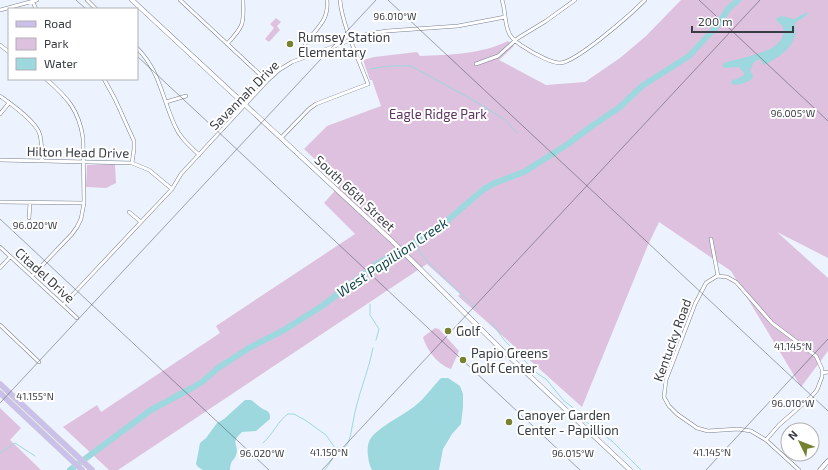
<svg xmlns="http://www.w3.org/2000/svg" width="828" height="470" font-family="'Exo 2',sans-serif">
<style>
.green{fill:#ddc1df}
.water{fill:#9dd8df}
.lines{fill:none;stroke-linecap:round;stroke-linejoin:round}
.stream{stroke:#9dd8df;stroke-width:1}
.river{stroke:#9dd8df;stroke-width:6}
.minor-casing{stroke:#777f8f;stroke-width:4}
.tertiary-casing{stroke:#777f8f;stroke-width:5}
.primary-casing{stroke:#cfd0d2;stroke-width:6}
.minor{stroke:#fff;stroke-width:3}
.tertiary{stroke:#fff;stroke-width:4}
.primary{stroke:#cac0ea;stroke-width:5}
.ticks{fill:none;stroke:#393d44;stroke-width:1;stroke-opacity:0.45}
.poi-dot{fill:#76822f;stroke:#fff;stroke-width:1.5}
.labels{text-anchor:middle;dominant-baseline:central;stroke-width:4;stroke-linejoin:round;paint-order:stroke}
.poi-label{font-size:13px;fill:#393d44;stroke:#fff;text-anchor:start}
.street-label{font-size:13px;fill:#393d44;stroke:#fff}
.park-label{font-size:13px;fill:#5c3260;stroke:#fff}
.water-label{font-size:14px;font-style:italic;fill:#15494f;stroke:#fff}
.ticks-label{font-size:10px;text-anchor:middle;fill:#393d44;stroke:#fff;stroke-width:4;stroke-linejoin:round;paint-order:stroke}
</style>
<rect width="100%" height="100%" fill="#edf3fe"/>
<path class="green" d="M681,0h147v258l-51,-26 51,46v73l-27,36 -70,-116 -72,-49 -11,23 -66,162 -124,-111 2,-2 -33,-30 -309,206h-9l-46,-43 34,-22 4,7 119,-79 -4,-7 139,-92 -31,-31 17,-19 -37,-35 23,-23 54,-20 -9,-26h-2l-7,-20 11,-3 43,-5 3,4c29,-1 62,-2 88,-15l6,5 -15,14 47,25 39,-3 35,-24 26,-22z
M276,18l5,4 -4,4 3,4 -11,12 -4,-3 9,-11 -4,-4z
M115,164l1,19 -10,5 -20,-1 1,-22z
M435,328l4,1 20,22 -8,18c-13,-4 -25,-20 -28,-32z
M0,408l21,20 -11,12 31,30h-41z"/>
<path class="water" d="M807,12v3l-12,8c0,4 1,9 0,13 -4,14 -18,22 -29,28l-2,1 -4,-6 -6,3 -4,8 3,6 -1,3c-6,4 -14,7 -21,5l1,-4 5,-1 7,-4v-2l-5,-6 -14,1 -3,-2 2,-3c15,-6 65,-10 59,-36l-7,-7 1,-2 5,-2 12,3z
M441,378h7l12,8 3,8v13l-2,17 -9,10 -9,15 -4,21h-67c-4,-7 -7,-25 -1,-32 9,-12 33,-23 45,-33 10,-8 16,-18 25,-27z
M245,400h6c3,2 6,5 9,7 5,4 11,3 10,12l-14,12 -14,1c-13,12 -2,12 -6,23 -1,4 -5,6 -5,9 -1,2 -1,4 -1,6h-27l-5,-3 -2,-3 4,-21 6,-5 11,-15 7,-4z"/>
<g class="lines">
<path class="stream" d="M370,69l20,-3h21l62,34 31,19 13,14
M416,241l3,10 10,12 48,46
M355,280l1,4
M370,304v11l9,14 -3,11
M491,322l14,19 33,33 8,5 18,22 7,5 14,15 27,20 29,29
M263,443c10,-9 15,-22 25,-29h6l11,6 21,15 9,13v4l-4,9 -6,9
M335,448h9c7,-7 7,-17 9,-26 4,-25 15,-49 20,-74
M0,453l15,-10 20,13"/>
<path class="river" d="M70,470l81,-60 39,-21 12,-7 16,-14 31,-20 35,-18 38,-24 58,-44 54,-30 50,-43 11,-6 29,-11 41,-26 27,-20 28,-19 22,-21 47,-30 28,-30 11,-17 10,-9"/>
<g class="minor-casing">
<path id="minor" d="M87,0l9,9
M180,0l87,81
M502,0c4,11 2,25 8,35 5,8 14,12 22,17 8,4 18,11 28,11 17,-1 71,-49 85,-63
M33,2l3,7
M0,10l37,-10
M227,44c17,-18 17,-20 16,-44
M0,45l9,7
M137,48c23,23 25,50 38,78 5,12 15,20 24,29
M307,55l-2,-7v-4c11,-16 24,-22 22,-44
M476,64l22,-8 20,-18 28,-17 29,-21
M104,79l11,20 19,42v8l-2,14
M0,96c11,8 37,26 40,39 2,9 2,17 2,26
M166,102l20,-6
M0,114l9,-11
M281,138l28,-29 7,-5 52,-20c-9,-24 -26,-59 -28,-84
M0,160l132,3 17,7 23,19
M0,202l84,1
M129,212l12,10
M29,218l1,-15
M711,239l7,37
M0,247l77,71
M0,268l10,-11
M32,276l40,-42 5,-7 4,-8 3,-16 -1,-65c-4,-28 -16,-41 -37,-59
M63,305l109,-116 9,-15 86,-93 12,-11 13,-8 75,-28 20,-3 71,-5 47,-9
M0,325l39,37
M822,373l6,-1
M766,440l13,-15 32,-28 6,-7 5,-13v-8l-6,-13 -44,-33 -36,-41 -9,-5 -10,-1 -11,7 -11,21 -29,76 -2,17 5,9 8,8 20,14 11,3 30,-2 13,2 15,9 33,30"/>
</g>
<g class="tertiary-casing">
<path id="tertiary" d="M132,0l259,240 110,109 129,121
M820,470l8,-9"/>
</g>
<g class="primary-casing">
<path id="primary" d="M0,384l92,86
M0,393l82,77"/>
</g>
<use href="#minor" class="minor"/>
<use href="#tertiary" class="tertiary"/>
<use href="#primary" class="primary"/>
</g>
<path class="ticks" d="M76,0l10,9M388,0l440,411M699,0l129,121M137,56l443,414M0,219l269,251M0,403l376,-403M322,470l438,-470M706,470l122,-131"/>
<g class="poi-dot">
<circle cx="290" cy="44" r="4"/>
<circle cx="448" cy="331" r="4"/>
<circle cx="463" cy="360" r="4"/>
<circle cx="509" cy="422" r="4"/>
</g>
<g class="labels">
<g class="poi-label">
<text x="298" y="37">Rumsey Station<tspan x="298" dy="15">Elementary</tspan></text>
<text x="456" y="331">Golf</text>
<text x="471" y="353">Papio Greens<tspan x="471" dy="15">Golf Center</tspan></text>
<text x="517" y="415">Canoyer Garden<tspan x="517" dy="15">Center - Papillion</tspan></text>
</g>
<g class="street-label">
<text transform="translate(244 95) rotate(-45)">Savannah Drive</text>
<text transform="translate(78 152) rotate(1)">Hilton Head Drive</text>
<text transform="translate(355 193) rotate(43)">South 66th Street</text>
<text transform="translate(45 275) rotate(42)">Citadel Drive</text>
<text transform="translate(672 340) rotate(-70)">Kentucky Road</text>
</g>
<g class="park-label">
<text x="438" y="114">Eagle Ridge Park</text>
</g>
<g class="water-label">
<text transform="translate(392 257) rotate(-34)">West Papillion Creek</text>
</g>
</g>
<g class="ticks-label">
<text x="395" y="20">96.010°W</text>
<text x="793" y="117">96.005°W</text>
<text x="35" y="229">96.020°W</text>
<text x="793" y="350">41.145°N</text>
<text x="35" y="400">41.155°N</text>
<text x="793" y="407">96.010°W</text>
<text x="329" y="456">41.150°N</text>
<text x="712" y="456">41.145°N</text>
<text x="262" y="457">96.020°W</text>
<text x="573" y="457">96.015°W</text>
</g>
<rect x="8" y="8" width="130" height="72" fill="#ffffff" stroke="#b0b1b4"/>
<rect x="16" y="21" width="20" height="6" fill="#cac0ea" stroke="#b0b1b4"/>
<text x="44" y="28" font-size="12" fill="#393d44">Road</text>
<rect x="16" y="38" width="20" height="12" fill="#ddc1df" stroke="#b0b1b4"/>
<text x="44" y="48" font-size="12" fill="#393d44">Park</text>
<rect x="16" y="58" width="20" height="12" fill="#9dd8df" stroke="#b0b1b4"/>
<text x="44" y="68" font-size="12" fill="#393d44">Water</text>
<g transform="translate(800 442) rotate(313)"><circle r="19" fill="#ffffff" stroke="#b0b1b4"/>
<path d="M0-3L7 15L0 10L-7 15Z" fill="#76822f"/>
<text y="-6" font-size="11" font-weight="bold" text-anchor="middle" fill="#393d44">N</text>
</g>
<path d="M692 26v6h101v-6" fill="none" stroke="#393d44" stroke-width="2"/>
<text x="698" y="26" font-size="12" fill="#393d44" stroke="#ffffff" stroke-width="3" paint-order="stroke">200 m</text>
</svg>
